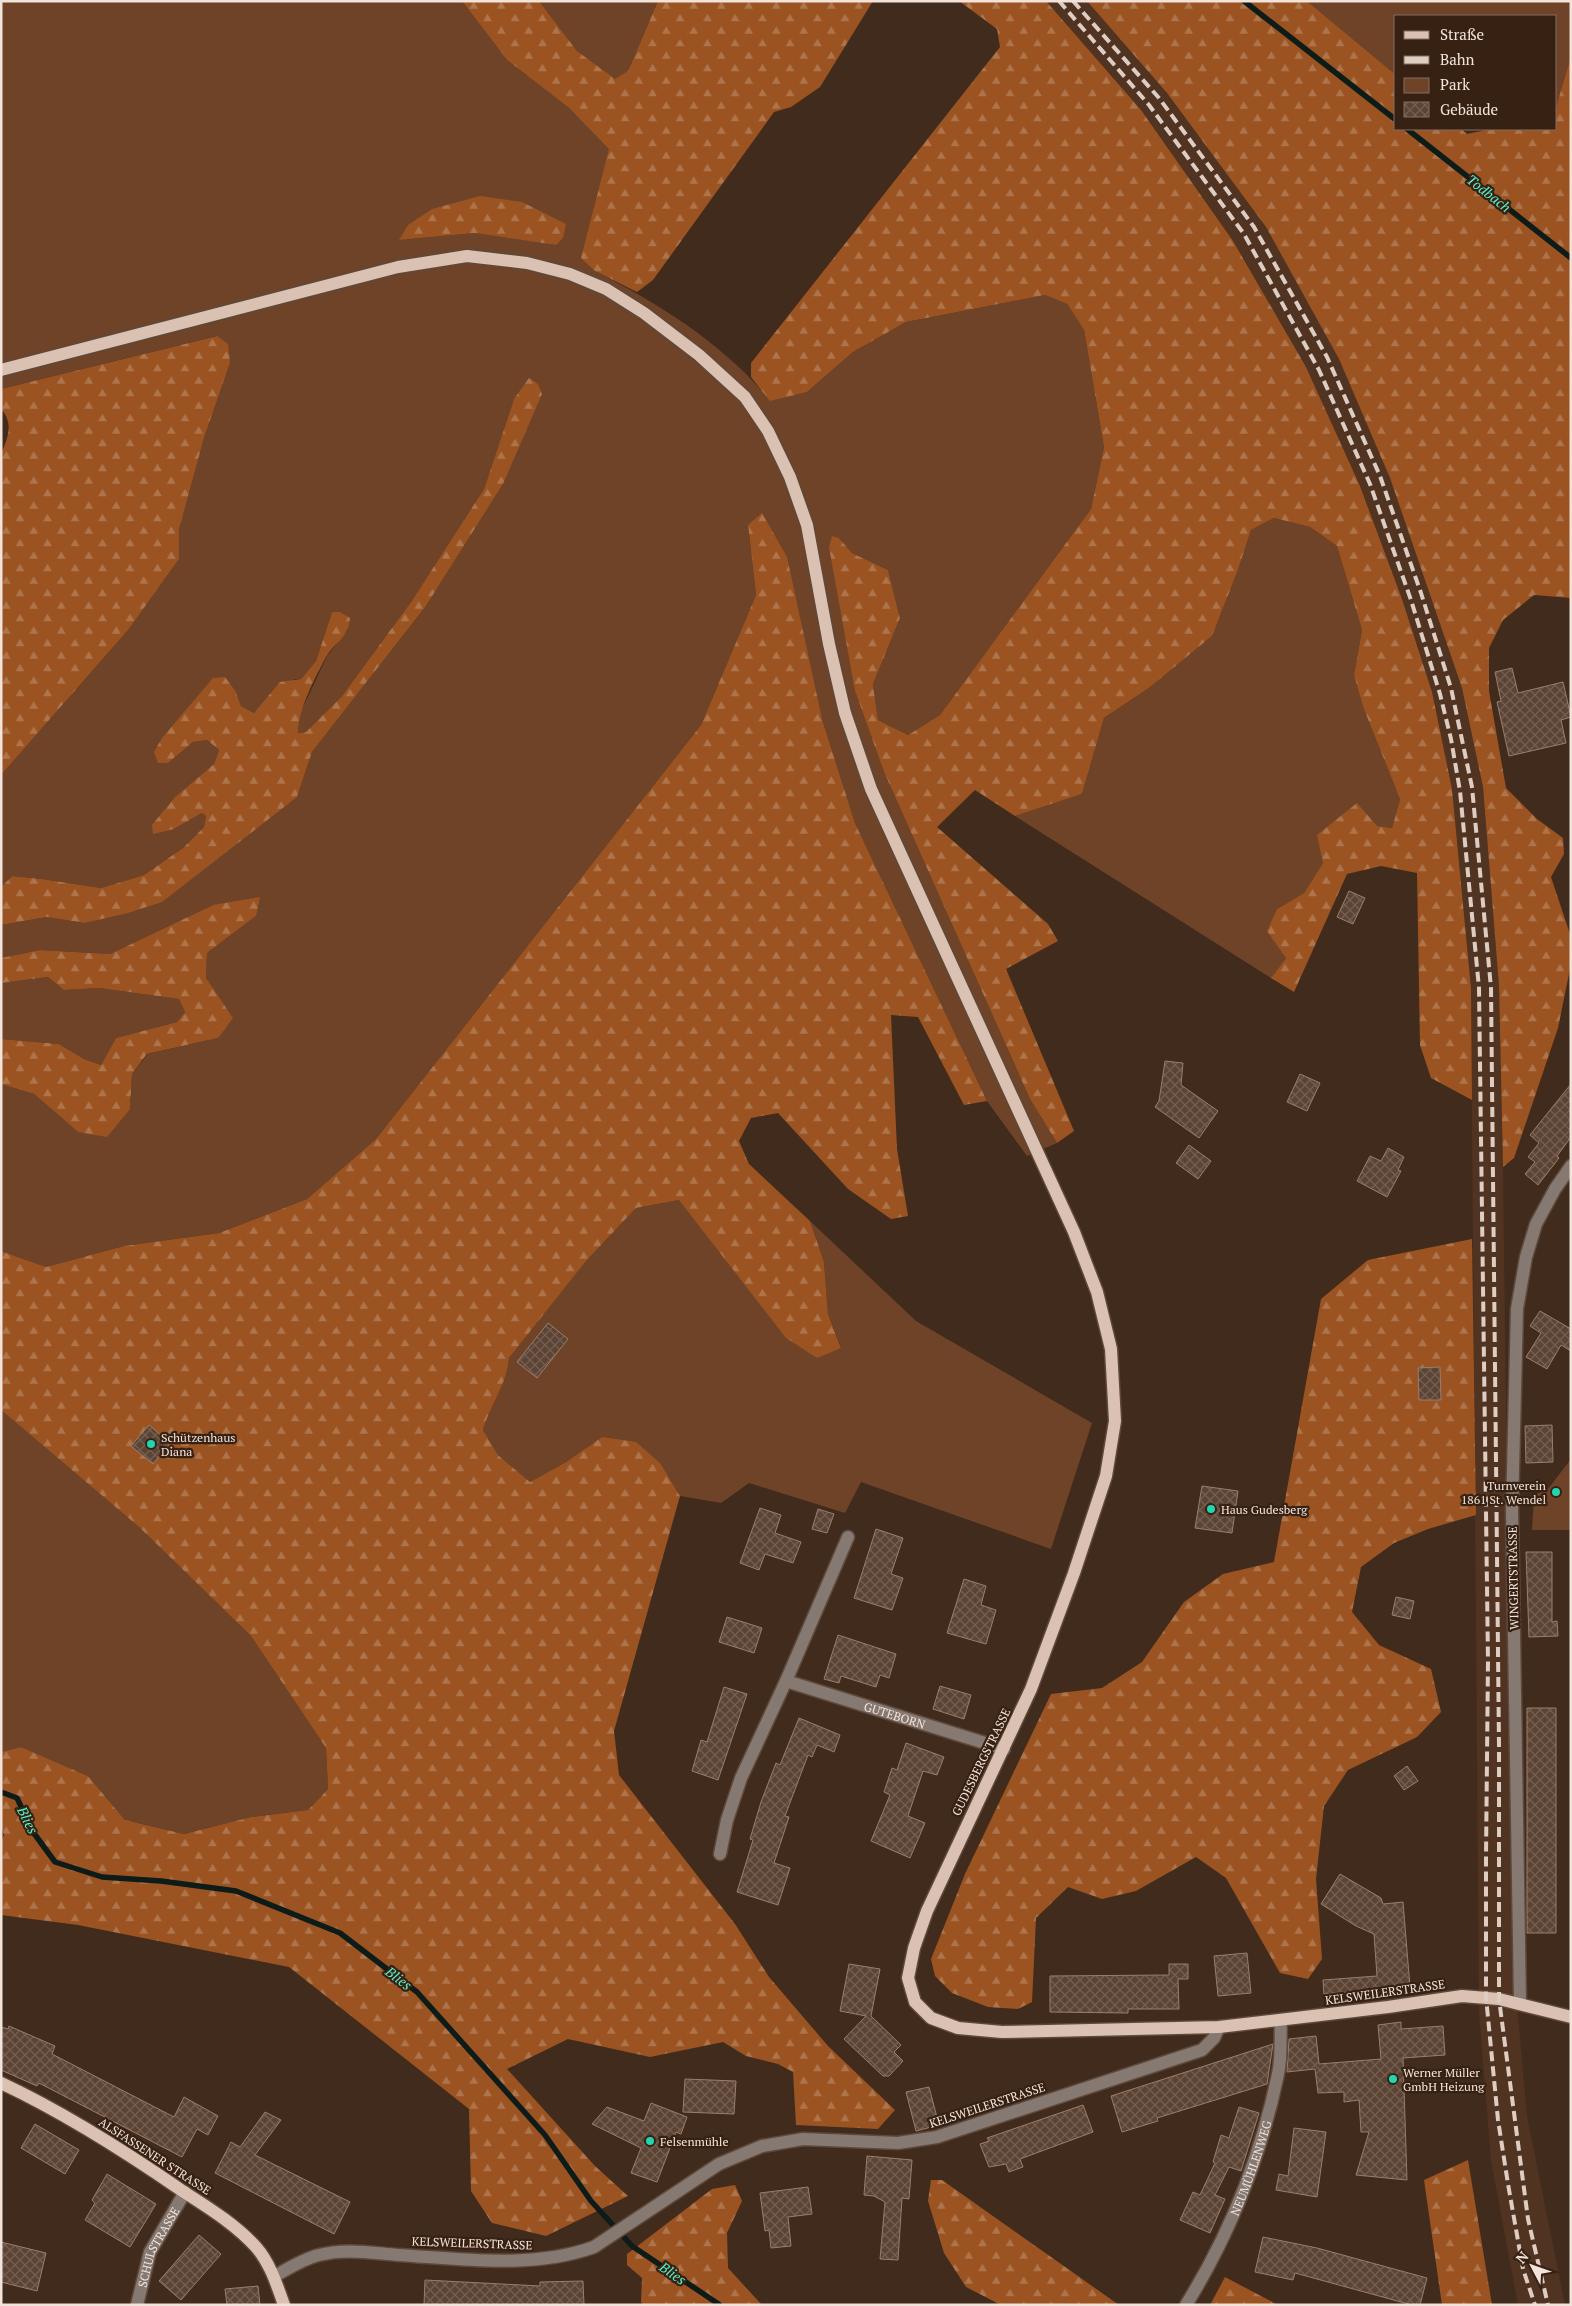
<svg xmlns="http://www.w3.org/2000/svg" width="1572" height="2306" font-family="'PT Serif',serif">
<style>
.built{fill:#503321}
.green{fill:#6e4328;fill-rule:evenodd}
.forest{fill:url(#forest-firs)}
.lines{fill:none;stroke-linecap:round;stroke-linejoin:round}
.stream{stroke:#0d1c18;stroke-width:5.5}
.building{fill:url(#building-cross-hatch);stroke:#997e6e}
.minor-casing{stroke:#5d493b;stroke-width:15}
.major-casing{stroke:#5d493b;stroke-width:15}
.minor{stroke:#857972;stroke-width:12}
.major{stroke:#dac1b2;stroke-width:12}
.rail{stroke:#ddcdc3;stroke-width:4;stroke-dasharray:10 5;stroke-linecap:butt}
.poi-dot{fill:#21d5af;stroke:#372113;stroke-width:2}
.labels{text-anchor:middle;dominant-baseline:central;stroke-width:4.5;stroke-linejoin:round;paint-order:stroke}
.poi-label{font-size:12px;fill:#f3e4db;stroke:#372113;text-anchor:start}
.street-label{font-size:12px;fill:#f3e4db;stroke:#372113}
.water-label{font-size:14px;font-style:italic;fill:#53f3cd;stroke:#372113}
</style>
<defs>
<pattern id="forest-firs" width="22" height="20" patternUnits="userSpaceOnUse" patternTransform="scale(1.25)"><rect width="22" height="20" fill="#9b5321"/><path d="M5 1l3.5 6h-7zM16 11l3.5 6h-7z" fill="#ae744b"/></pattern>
<pattern id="building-cross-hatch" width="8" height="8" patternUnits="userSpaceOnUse" patternTransform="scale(1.25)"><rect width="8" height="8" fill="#5c4435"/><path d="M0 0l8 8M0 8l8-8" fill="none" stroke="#745f52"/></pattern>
</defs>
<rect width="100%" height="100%" fill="#412b1d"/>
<path class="built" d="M1046,1h41l80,92 99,134 73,132 51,119 72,210 21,99 16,199 4,181 8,646 7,203 9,100 38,189h-47l-27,-144 -12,-148 -8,-1025 -19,-199 -20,-97 -30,-93 -42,-113 -54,-119 -73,-126 -92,-131z"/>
<path class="green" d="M1,1h461l45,59 62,48 41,41 -7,30 -8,92c66,34 127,72 175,129l37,-8 46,-40 53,-30 139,-27 22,9 17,26 20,117 -13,62 -151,206 -32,20 -30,-15 -5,-36 27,-66 -12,-48 -36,-17 -13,-15 16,153 29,81 146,327 27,44 -30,13 -40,-55 -132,-278 -33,-104 -74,-193 8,69 -55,130 -325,414 -69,60 -88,34 -95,13 -78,21 -45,-16v-167l33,10 44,38 52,-23 2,-35 16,-20 70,-16 -12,-61 1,-24 49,-37 -43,-11 -103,49 -70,-4 -39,8v-33l46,-8 37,6 213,-126 15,-45 114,-146 77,-122 11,-85 -30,90 -73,113 -69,94 -36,36 -8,1 -1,-13 30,-64 21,-26 -16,-18 -16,49 -15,18h-6l-28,20 -13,14 -13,-7 -5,-14 -68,71 25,-21 14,-2 12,10 -5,14 -38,32 -2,33 28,-16 4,3 -2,11 -21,21 -39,27 -43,13 -59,-9 -30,-3 -11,11v-112l128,-146 50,-70v-29l25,-92 26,-75 -14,-27 -215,53zM480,196l77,49 -82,-12 -75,7z
M539,1h119l-30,70 -13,9 -38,-29z
M1307,1h264v55l-15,51v-91h-160v59z
M1274,518l36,9 27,19 25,84 -8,45 9,32 37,92 -8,29 -15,-2 -54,37 -19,30 -27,16 9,49 -15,20 -256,-162 67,-22 22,-76 45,-30 63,-52 26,-66 13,-40z
M48,977l16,13 35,-2 80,11 6,13 -8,10 -61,16 -15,27 -17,-6 -25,-15 -58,-5v-56z
M679,1200l54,67 108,80 -13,-33 -4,-52 -14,-41 106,100 176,102 -41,126 -190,-67 -16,31 -96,-30 -28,20 -41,-7 -19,-32 -59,-27 -36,25 -36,20 -32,-27 -15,-25c7,-24 25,-48 26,-72l78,-98 49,-52z
M1,1410l138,117 112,109 75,112 2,41 -20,21 -57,7 -67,17 -59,-14 -37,-44 -67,-29 -20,5z
M1571,1459v71h-39l2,-35 14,-6z"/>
<path class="forest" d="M462,1h77l38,50 38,28 13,-8 30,-70h215l-53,86 -29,20 -17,5 -121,168 -16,12 -42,-21 -14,-13 28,-109 -40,-41 -62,-48z
M959,1h87l95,109 92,131 73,126 54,119 42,113 30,93 20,97 19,199 1,112 -41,-22 -11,-33 -3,-172 -36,-7 -34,8 -53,118 -23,-14 15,-20 -19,-27 10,-22 27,-16 19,-30 -6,-28 40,-32 20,23 15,2 8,-29 -37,-92 -9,-32 8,-45 -25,-84 -27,-19 -36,-9 -23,12 -13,40 -26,66 -63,52 -45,30 -22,76 -67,22 -40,-26 -38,37 111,97 10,17 -52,28 68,162 -17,12 -27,-44 -146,-327 -29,-81 -26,-144 3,-11 7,2 13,15 36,17 12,48 -27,66 5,36 30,15 32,-20 151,-206 13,-62 -20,-117 -17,-26 -22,-9 -139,27 -53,30 -46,40 -37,9 -19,-24v-14l249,-316 -3,-18z
M1087,1h220l89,74v54h65l6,5 24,-5h65v-22l15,-51v542l-37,-3 -31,25 -14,28v43l17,97 31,31 26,19 1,16 -13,23 20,60v27l-13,64 -44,130 -11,9 -4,-181 -16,-199 -21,-99 -72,-210 -51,-119 -73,-132 -99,-134z
M480,196l42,6 44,22 -3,14 -7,7 -81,-12 -76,7 9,-15 24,-16z
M217,336l11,8 2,19 -26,75 -25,92v29l-50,70 -128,146v-321c7,-16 13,-31 0,-45v-20z
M529,378l9,6 4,10 -39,90 -77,122 -114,146 -15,45 -135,105 -34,11 -44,10 -37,-6 -46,8v-38l11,-11 30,3 59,9 43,-13 39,-27 21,-21 2,-11 -4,-3 -28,16 -21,5 -1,-9 24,-29 38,-32 5,-14 -12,-10 -14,2 -25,21h-10l-4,-11 8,-14 51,-60 12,-1 11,15 5,14 13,7 26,-31 21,-3 15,-18 16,-49h8l10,6c-2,21 -14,23 -24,39 -10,18 -29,56 -28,76l8,-1 36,-36 69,-94 73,-113 30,-90z
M762,513l25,44 35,162 33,104 132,278 -23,4 -46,-88 -27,-2 6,134 11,67 -17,3 -43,-30 -70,-76 -27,5 -12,23 10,23 61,57 14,41 4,52 13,34 -24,10 -31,-20 -107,-138 -43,8 -49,52 -78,98c-1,24 -19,48 -26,72l15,25 32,27 36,-20 36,-25 34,5 25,22 19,32 -66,235 5,44 116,149 34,53 59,69 67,64 -17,19 -82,-4 -3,-53 -15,-8 -32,-8 -23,-14 -73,15 -82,-18 -61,30 88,97 33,30 -82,40 -54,-13 -21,-32 -2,-82 -180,-142 -211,-42 -77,-10v-73l3,-7 -3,-9v-74l20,-5 67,29 37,44 59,14 67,-17 57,-7 20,-21 -2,-41 -75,-112 -112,-109 -138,-117v-159l45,16 78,-21 95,-13 88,-34 69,-60 325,-414 55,-130 -8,-70z
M260,897l-4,19 -49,37 -1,25 27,40 -15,20 -71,16 -15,20 -2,35 -23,28 -29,-5 -44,-38 -33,-10v-45l58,5 25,15 17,6 15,-27 61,-16 8,-10 -6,-13 -80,-11 -35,2 -16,-13 -47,6v-25l39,-8 70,4 103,-49z
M1472,1239l4,276 -48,14 -34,14 -33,24 -9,45 27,33 52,24 10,43 -24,25 -69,33 -24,36 -8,73 6,80 -14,20 -28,-6 -54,-95 -30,-21 -60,34 -34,8 -34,-12 -32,31 -4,84 -14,7 -30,-2 -36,-14 -17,-17 -4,-17 34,-85 86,-180 51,-6 40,-26 42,-60 39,-28 51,-12 47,-263 47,-39z
M1468,2160l24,145h-50l-18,-125z
M931,2180h11l177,125h-118l-35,-18 -22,-34 -16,-52z
M735,2185l7,16 -15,32 1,35 34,37h-119l-2,-3 1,-24 -15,-13v-11l85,-65z
M1225,2277l53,28h-68z"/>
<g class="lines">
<path class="stream" d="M1244,1l152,119
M1407,129l164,129
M1,1792l16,6 16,34 22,30 47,15 59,4 75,10 104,42 77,59 128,143 46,66 41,45 88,59"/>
</g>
<path class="building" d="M1512,668l6,25 45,-11 8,35 -10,3 5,23 -57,13 -12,-54 4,-1 -6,-29z
M1349,891l16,7 -12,26 -16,-7z
M1165,1061l18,2 -2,22 37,26 -19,27 -44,-31 4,-6z
M1300,1074l20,9 -13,28 -20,-9z
M1571,1084v53l-14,19 2,2 -21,27 -13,-11 10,-12 -7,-5 11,-14 -9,-8z
M1189,1145l22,16 -13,18 -22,-16z
M1388,1148l16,9 -6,13 3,1 -14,26 -30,-16 13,-25 11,5z
M1540,1311l31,18v22l-10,-6 -14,24 -21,-12 15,-24 -11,-7z
M548,1323l20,16 -31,39 -20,-16z
M1440,1367l1,33h-22l-1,-32z
M149,1425l21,18 -17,21 -22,-18z
M1552,1425l1,37 -27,1 -1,-37z
M1202,1486l36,5 -6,42 -37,-5z
M760,1508l21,7 -6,18 26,9 -8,21 -28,-9 -6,16 -19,-7z
M818,1509l16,5 -7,19 -15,-4z
M876,1529l27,9 -12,36 12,4 -11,32 -38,-12z
M1526,1552h26v70l5,-1 1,15 -29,1z
M964,1579l22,7 -5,19 15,5 -10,34 -39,-11z
M1396,1597l18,4 -4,18 -18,-4z
M727,1617l35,11 -8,25 -35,-11z
M838,1635l58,19 -7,24 -9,-3 -4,12 -35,-11 -2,7 -15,-4z
M940,1686l31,9 -7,24 -31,-10z
M724,1687l23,7 -29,86 -26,-9 9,-31 6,2z
M1527,1708h29v225h-29z
M799,1718l41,17 -6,17 -17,-7 -5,12 -4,-2 -23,61 4,1 -15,46 16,5 -12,37 -41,-13 16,-52 -3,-1 11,-37 15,-39 4,2z
M906,1743l38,14 -7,18 -14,-4 -15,45 17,7 -15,35 -39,-17 19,-46 -6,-3 8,-24 5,2z
M1407,1766l11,15 -14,9 -10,-14z
M1340,1874l41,24 2,6 20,-2 7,85 -86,7 -1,-14 54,-4 -3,-42 -18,-8 -35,-22z
M1247,1953l4,40 -33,3 -4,-40z
M849,1964l31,5 -9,47 30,29 -7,7 9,9 -14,15h-6l-39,-37 22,-23 -26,-5z
M1169,1964h19v15h-10l1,30h-51v4l-78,-1v-36l119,-1z
M1401,2022v7l42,-3 2,29 -42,3 4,122 -51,-5 13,-43h-8l-2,-32 -15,2v-10l-26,1 -3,-24 -28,3 2,-33 27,-3 3,28 62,-5 -3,-34z
M9,2026l46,20 -3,8 122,63 10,-20 34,19 -10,19 -11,-6 -15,28 -143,-74 -2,3 -36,-16v-43l7,2z
M1273,2044l-6,40 -110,34 1,3 -36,11 -11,-36z
M685,2079l51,2 -2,33 -51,-2z
M929,2087l10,38 -23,6 -10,-39z
M651,2103l36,14 -6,17 -5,-2 -19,50 -26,-9 10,-25 -49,-24 15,-17 37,14z
M1083,2105l10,27 -73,27 3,8 -14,5 -3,-8 -17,3 -9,-23 9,-3 -2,-3z
M1239,2107l20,6 -18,58 -12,-4 -14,28 10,4 -15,34 -30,-13 13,-28 7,3 15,-32 -2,-1 8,-27 8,3z
M265,2112l16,8 -26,35 95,47 -16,32 -119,-61 16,-31 9,5z
M35,2124l44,26 -14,24 -44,-26z
M1294,2128l32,4 -9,65 -41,-7 3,-16 9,2z
M867,2156l45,4 -3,39 -7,-1 -4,62 -18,-1 5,-57 -11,-6 -10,-1z
M107,2174l49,30 -26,43 -45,-27 10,-17 -3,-3z
M808,2187l4,27 -24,3 3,29 -20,2 -2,-18 -4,1 -5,-38z
M199,2235l22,19 -40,46 -22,-19z
M1263,2237l54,11 110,30 -7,27h-8l-117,-32 -2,7 -38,-8z
M1,2242l45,11 -9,38 -36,-9z
M425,2280l115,6v-4l43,-1 1,24h-160z
M258,2286l2,19h-33l-2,-16z"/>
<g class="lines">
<g class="minor-casing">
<g id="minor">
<path id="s1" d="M786,1681l218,68"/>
<path d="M720,1854l7,-34 14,-42 45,-97 62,-144"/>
<path d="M1520,2003l-8,-492 5,-202 9,-52 10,-33 19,-35 16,-23"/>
<path d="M275,2276c14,-8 28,-17 44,-21 26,-7 53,-2 79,0 64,4 135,14 196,-8l125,-83 43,-18 41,-7 95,4 39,-6 265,-87 12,-12 5,-11"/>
<path id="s2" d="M137,2305l13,-53 35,-60"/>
<path id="s3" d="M1186,2305c44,-71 75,-149 92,-231 4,-17 2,-37 3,-54"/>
</g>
</g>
<g class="major-casing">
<path id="major" d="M1,370l397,-103 69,-11 60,7 43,11 36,15 38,24 55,42 46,42 23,34 22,46 17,48 22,119 16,69 26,76 203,443 23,60 14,57 4,72 -9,55 -32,97 -43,116 -104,222 -13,37 -6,30 7,24 16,16 27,10 44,4 217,-5 169,-20 74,-11 37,3 72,18
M1,2083c64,30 122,67 180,107 26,17 53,33 75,57 14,16 21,38 28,58"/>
</g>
<use href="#minor" class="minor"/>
<use href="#major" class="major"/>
<path class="rail" d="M1059,1l90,104 95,129 75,136 51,114 41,116 29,94 11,45 9,52 19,197 9,673 -2,196v140l12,123 10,64 15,85 12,36
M1073,1l86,97 95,129 73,130 53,119 41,117 30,95 21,99 19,201 8,758v253l29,220 20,86"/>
</g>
<g class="poi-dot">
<circle cx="151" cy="1444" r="5"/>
<circle cx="1556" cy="1492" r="5"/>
<circle cx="1211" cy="1509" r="5"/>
<circle cx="1393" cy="2079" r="5"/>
<circle cx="650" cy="2141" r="5"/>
</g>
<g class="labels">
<g class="poi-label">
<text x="161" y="1437">Schützenhaus<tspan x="161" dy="14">Diana</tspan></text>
<text x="1546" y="1485" text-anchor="end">Turnverein<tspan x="1546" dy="14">1861 St. Wendel</tspan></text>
<text x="1221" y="1509">Haus Gudesberg</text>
<text x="1403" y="2072">Werner Müller<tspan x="1403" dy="14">GmbH Heizung</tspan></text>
<text x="660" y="2141">Felsenmühle</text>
</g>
<g class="street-label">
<text transform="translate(1513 1578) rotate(-91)">WINGERTSTRASSE</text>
<text stroke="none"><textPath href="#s1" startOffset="114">GUTEBORN</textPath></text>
<text transform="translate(981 1762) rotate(-64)">GUDESBERGSTRASSE</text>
<text transform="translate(1385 1992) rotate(-8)">KELSWEILERSTRASSE</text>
<text transform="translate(987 2105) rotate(-18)">KELSWEILERSTRASSE</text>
<text transform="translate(155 2156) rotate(33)">ALSFASSENER STRASSE</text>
<text stroke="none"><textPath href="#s3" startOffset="152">NEUMÜHLENWEG</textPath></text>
<text transform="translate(472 2243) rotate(2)">KELSWEILERSTRASSE</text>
<text stroke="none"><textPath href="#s2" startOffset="62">SCHULSTRASSE</textPath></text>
</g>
<g class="water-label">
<text transform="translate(1489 193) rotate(38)">Todbach</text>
<text transform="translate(28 1820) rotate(63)">Blies</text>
<text transform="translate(399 1978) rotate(37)">Blies</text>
<text transform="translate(673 2273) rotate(34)">Blies</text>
</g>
</g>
<rect width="1572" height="2306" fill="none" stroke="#f3e4db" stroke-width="5"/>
<rect x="1394" y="15" width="162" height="115" fill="#372113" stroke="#826f63"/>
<rect x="1404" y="31" width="25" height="8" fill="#dac1b2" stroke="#826f63"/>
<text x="1440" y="40" font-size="15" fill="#f3e4db">Straße</text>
<rect x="1404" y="56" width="25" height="8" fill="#ddcdc3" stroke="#826f63"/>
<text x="1440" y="65" font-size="15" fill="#f3e4db">Bahn</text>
<rect x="1404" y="78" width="25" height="15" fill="#6e4328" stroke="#826f63"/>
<text x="1440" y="90" font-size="15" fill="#f3e4db">Park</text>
<rect x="1404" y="102" width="25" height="15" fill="url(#building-cross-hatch)" stroke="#826f63"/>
<text x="1440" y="115" font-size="15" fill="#f3e4db">Gebäude</text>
<g transform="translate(1532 2266) rotate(311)" stroke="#372113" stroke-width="4" paint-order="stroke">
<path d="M0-4L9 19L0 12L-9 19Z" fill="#f3e4db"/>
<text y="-8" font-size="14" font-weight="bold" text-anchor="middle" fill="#f3e4db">N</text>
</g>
</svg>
